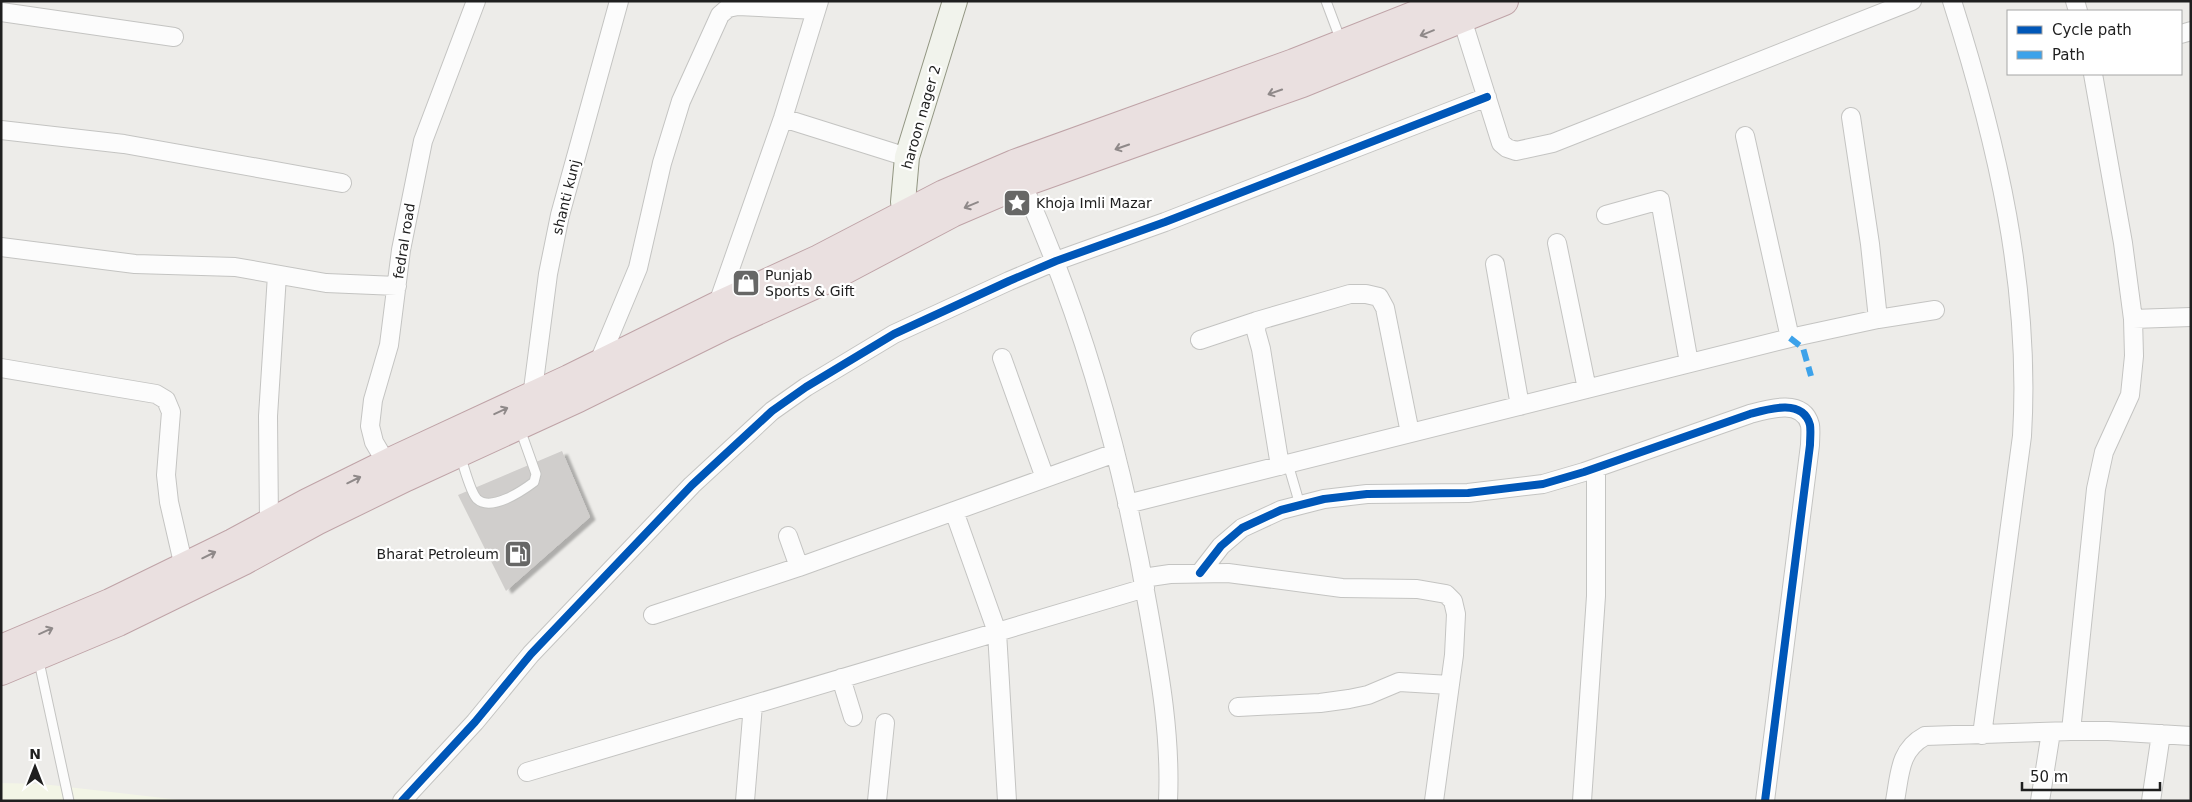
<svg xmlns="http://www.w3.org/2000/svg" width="2192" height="802" font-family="'DejaVu Sans',sans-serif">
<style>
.education{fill:#f3f5e6}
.building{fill:#d0cecc;filter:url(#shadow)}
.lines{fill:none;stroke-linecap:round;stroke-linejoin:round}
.lane-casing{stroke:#c4c4c2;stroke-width:11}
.street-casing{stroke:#c4c4c2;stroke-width:20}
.secondary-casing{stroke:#929682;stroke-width:26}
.highway-casing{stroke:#bfa3a7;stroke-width:30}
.lane{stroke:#fcfcfc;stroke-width:9}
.street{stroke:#fcfcfc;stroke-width:18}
.secondary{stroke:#f1f3ec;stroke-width:24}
.highway{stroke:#eae0e0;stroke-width:28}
.quiet{stroke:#3da2ea;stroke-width:6;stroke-dasharray:12 6;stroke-linecap:butt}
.cycleway-casing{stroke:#fff;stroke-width:11}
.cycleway{stroke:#0057b8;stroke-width:8}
.oneway{stroke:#8f8989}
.labels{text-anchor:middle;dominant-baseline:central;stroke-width:4.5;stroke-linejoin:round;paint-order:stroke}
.street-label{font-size:14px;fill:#1f1f1f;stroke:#fff}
.poi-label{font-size:14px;fill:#1f1f1f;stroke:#fff;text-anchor:start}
</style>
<defs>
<filter id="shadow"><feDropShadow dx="5.5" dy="3" stdDeviation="1" flood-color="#0004"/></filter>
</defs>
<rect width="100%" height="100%" fill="#edece9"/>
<path class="education" d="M1,783l41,1 147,17h-188z"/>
<path class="building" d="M562,451l28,66 -84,74 -48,-96z"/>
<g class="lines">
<g class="lane-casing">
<path id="lane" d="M1326,1l15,40
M460,455c4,11 10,37 17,44 14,13 45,-8 57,-17l2,-8 -16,-45
M1288,464l12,41
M38,657l31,144"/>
</g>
<g class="street-casing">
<path id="street" d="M1952,1c45,141 79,286 70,435l-40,299
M2075,1l3,10
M1,12l173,25
M1462,19l39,124 6,5 9,3 37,-8 359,-142
M2181,34l10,-3
M1851,117l19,127 8,75
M783,118l124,39
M1,130l123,14 218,39
M1745,136l45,202
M1022,183c62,137 102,282 127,430 11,62 22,124 19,188
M1606,215l54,-15 29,163
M1557,243l30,146
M1,247l134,17 100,3 91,16 71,3
M1495,264l25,142
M717,306l66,-188 36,-117
M2133,319l58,-2
M1200,340l57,-19
M1002,358l43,120
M598,364l40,-96 24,-105 19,-62 39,-86 8,-7 10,-2 78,4
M1,368l155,26 10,6 5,12 -5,63 3,27 15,65
M532,397l16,-123 12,-59 59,-214
M1280,466l-19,-117 -5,-18 1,-10 93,-27h16l13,3 6,11 25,125
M395,467l-14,-13 -7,-12 -4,-16 3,-26 16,-55 12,-95 22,-109 53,-140
M1127,504l663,-166 88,-19 57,-9
M954,511l43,121 10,169
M269,523l-1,-107 9,-141
M788,536l11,31
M1200,573l21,-27 21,-18 39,-18 43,-11 43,-5 101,-1 75,-9 41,-12 166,-58c18,-5 53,-16 60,11 1,6 0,14 0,20l-45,356
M1143,578l27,-4 58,-1 114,15 75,1 29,5 7,7 3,13 -2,41 -20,146
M653,615l146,-48 316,-114
M841,678l12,39
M1238,707l82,-4 29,-4 19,-4 31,-13 51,3
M2071,731l25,-242 8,-37 26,-57 4,-39 -1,-37 -10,-76 -30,-169
M527,772l618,-184
M402,801l73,-79 56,-68 161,-169 80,-74 34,-24 88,-53 115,-53 47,-20 109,-39 322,-125
M745,801l8,-96
M877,801l8,-78
M1582,801l14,-205v-128
M1895,801c5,-27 4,-51 30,-65l146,-5h37l83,5
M2040,801l11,-69
M2151,801l10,-67"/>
</g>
<g class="secondary-casing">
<path id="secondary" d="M919,227l-11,-14 -5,-11 4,-45 48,-156"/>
</g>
<g class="highway-casing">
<path id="highway" d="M1,649l109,-46 123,-60 74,-40 83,-41 179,-83 148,-73 102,-47 125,-65 70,-30 280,-101 157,-62
M1,671l117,-49 125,-61 73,-40 90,-44 172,-79 148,-73 103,-47 123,-65 70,-30 280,-100 202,-82"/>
</g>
<use href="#lane" class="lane"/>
<use href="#street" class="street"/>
<use href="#secondary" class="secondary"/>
<use href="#highway" class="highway"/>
<path class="quiet" d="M1790,338l13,10 8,28"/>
<g class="cycleway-casing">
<path id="cycleway" d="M1200,573l21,-27 21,-18 39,-18 43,-11 43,-5 101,-1 75,-9 41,-12 166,-58c18,-5 53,-16 60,11 1,6 0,14 0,20l-45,356
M402,801l73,-79 56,-68 161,-169 80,-74 34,-24 88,-53 115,-53 47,-20 109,-39 322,-125"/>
</g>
<use href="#cycleway" class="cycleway"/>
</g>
<defs><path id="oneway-shaft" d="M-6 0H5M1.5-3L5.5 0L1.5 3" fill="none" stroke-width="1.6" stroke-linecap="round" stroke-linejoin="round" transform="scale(1.25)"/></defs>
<g class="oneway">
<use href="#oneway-shaft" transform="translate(1427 33) rotate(158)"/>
<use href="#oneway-shaft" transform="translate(1275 92) rotate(161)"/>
<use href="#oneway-shaft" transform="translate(1122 147) rotate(161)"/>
<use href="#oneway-shaft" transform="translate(971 205) rotate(157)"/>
<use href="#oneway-shaft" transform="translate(501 411) rotate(-25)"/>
<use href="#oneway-shaft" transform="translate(354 480) rotate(-26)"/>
<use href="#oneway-shaft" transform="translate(209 555) rotate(-26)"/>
<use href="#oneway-shaft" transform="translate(46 631) rotate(-24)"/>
</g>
<defs>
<g id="sight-square" transform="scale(1.4375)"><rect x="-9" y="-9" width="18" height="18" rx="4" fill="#676766" stroke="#fff"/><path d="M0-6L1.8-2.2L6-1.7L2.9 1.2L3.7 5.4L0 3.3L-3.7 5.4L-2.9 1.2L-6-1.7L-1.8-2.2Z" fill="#fff"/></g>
<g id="shop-square" transform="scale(1.4375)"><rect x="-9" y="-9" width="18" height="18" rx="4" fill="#676766" stroke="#fff"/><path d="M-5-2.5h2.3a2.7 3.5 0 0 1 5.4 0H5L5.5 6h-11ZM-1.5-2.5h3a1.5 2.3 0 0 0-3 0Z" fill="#fff"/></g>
<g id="fuel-square" transform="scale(1.4375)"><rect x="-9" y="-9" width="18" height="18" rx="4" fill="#676766" stroke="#fff"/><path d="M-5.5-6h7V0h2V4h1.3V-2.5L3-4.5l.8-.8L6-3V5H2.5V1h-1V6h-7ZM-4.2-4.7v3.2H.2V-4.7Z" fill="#fff"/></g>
</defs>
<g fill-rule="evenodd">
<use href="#sight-square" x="1017" y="203"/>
<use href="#shop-square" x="746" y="283"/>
<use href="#fuel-square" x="518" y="554"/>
</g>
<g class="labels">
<g class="street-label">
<text transform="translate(921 117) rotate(-74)">haroon nager 2</text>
<text transform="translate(566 197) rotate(-76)">shanti kunj</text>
<text transform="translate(404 241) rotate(-81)">fedral road</text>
</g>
<g class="poi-label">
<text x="1036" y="203">Khoja Imli Mazar</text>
<text x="765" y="275">Punjab<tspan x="765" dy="16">Sports &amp; Gift</tspan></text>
<text x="499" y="554" text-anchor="end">Bharat Petroleum</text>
</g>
</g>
<rect width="2192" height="802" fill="none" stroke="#1f1f1f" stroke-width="5"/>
<rect x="2007" y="10" width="175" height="65" fill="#ffffff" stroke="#a5a5a5"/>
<rect x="2017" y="26" width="25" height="8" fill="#0057b8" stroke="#a5a5a5"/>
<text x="2052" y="35" font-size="15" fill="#1f1f1f">Cycle path</text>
<rect x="2017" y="51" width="25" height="8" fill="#3da2ea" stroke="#a5a5a5"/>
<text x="2052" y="60" font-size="15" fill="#1f1f1f">Path</text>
<g transform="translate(35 767)" stroke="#ffffff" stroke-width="4" paint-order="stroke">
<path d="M0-4L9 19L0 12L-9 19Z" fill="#1f1f1f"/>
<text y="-8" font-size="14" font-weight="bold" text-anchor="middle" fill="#1f1f1f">N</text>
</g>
<path d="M2022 782v8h138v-8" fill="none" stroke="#1f1f1f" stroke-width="2.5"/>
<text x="2030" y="782" font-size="15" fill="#1f1f1f" stroke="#ffffff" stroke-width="4" paint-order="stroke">50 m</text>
</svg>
